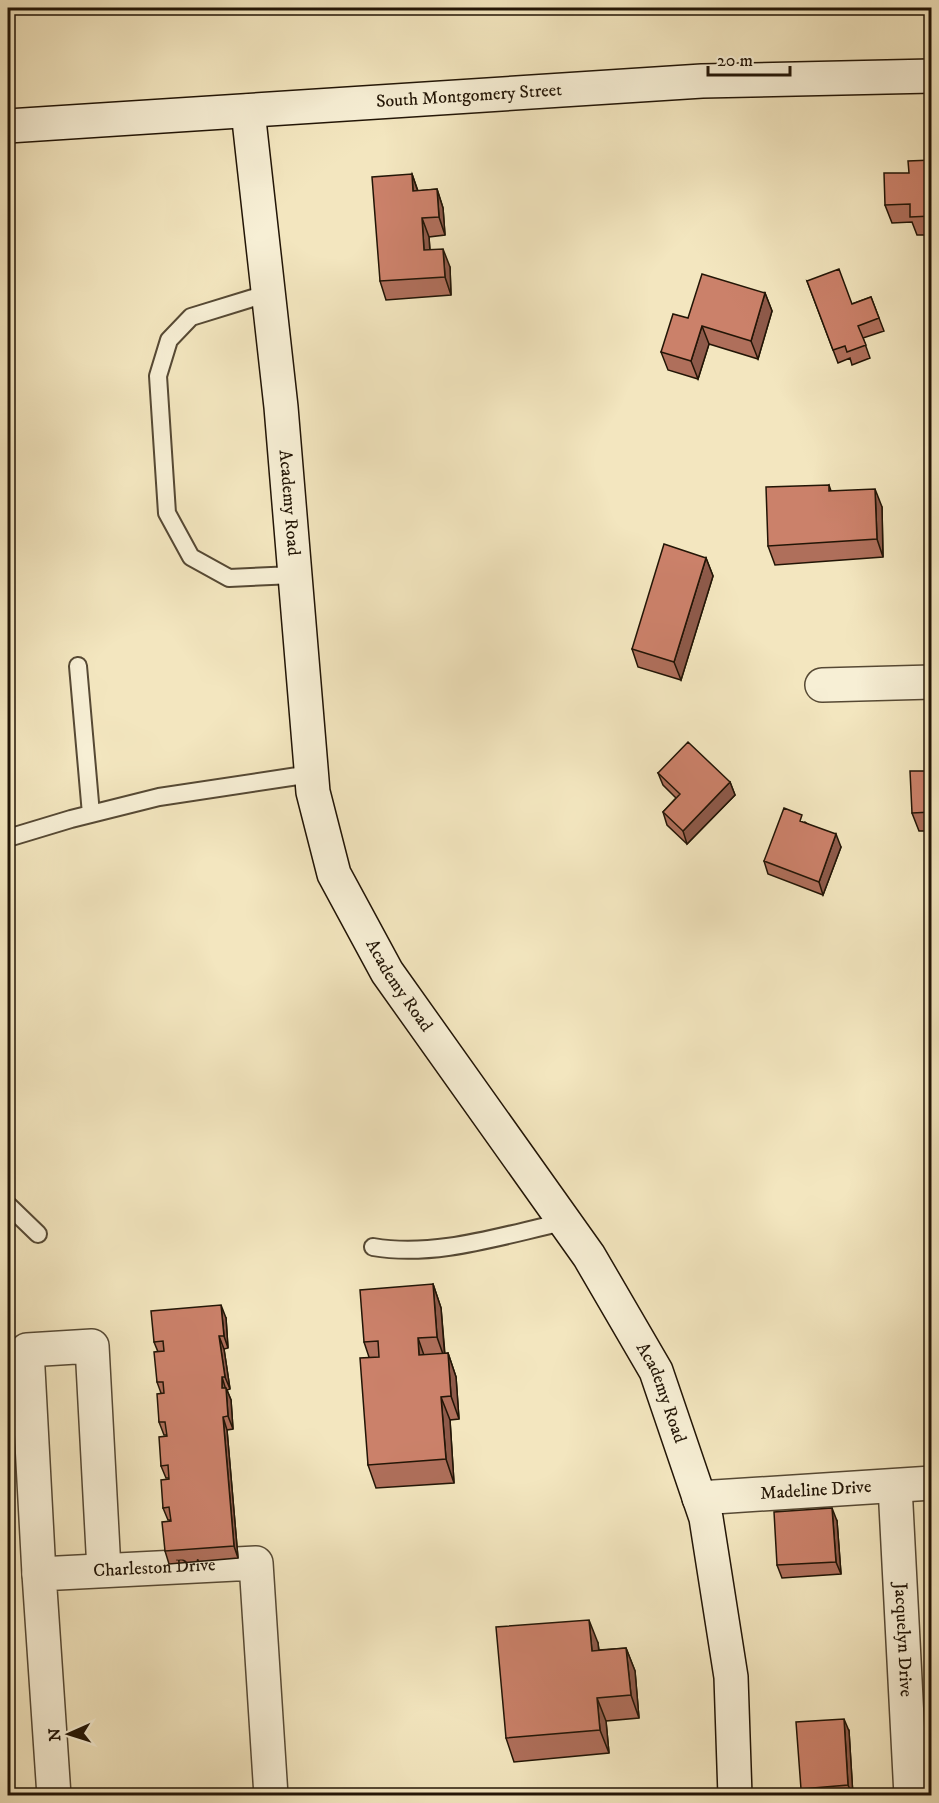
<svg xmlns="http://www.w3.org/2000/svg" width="939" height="1803" font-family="'IM FELL DW Pica',serif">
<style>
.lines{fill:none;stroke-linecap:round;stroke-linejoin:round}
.lane-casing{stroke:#564934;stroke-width:20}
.street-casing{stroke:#564934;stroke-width:36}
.secondary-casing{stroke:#221506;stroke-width:36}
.lane{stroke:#f7efd5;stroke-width:16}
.street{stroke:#f7efd5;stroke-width:33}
.secondary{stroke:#f7efd5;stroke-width:33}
.wall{fill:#af6f5b;stroke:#221506;stroke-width:1.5}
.shaded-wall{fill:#8e5a4a;stroke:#221506;stroke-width:1.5}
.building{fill:#cb816a;stroke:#221506;stroke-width:1.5}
.labels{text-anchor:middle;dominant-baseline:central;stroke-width:4.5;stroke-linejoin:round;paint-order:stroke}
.street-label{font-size:18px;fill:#221506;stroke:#f7efd5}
</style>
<rect width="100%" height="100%" fill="#f3e6bf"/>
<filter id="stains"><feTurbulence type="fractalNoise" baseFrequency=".00333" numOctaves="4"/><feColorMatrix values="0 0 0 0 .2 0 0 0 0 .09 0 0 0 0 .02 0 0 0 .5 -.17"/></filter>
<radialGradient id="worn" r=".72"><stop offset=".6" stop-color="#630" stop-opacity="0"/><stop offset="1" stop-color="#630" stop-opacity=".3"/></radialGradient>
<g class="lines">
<g class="lane-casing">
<path id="lane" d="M269,293l-78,24 -22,23 -11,36 9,137 24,44 38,21 65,-3
M78,666l13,148
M8,838l63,-19 88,-22 152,-23
M8,1205l30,29
M373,1247c63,11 130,-12 191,-25"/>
</g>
<g class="street-casing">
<g id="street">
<path d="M822,685l110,-3"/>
<path id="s1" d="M895,1486l16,310"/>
<path id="s2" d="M699,1498l233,-15"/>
<path d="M39,1574l-12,-224 65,-4 12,224"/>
<path id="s3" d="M54,1796l-15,-222 217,-11 15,233"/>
</g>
</g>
<g class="secondary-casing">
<g id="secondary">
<path id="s4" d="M248,111l33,296 32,385 21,82 53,98 202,284 67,115 50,147 25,159 4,119"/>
<path id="s5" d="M8,126l694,-45 230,-5"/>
</g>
</g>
<use href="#lane" class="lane"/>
<use href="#street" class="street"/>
<use href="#secondary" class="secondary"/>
</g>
<path class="wall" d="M932,160v75h-15l-5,-13 -20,1 -7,-18 24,-32z
M412,174l6,17 19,-2 6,19 2,27 -16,2 1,13 20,17 1,28 -65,5 -6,-19z
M807,281l45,23 19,-7 13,34 -21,7 7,20 -18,7 -2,-7 -12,5z
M765,293l7,18 -14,48 -49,-15 -11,35 -30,-9 -7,-18 27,-34z
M829,485l2,6 51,16 1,50 -108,8 -7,-19z
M932,512v82l-4,-9z
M706,558l7,18 -32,104 -43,-13 -6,-18z
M932,771v60h-13l-7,-18z
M658,773l72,9 5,13 -48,49 -20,-19 -4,-13 13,-14 -13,-13z
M805,822l36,25 -18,48 -55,-21 -4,-13z
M433,1284l8,24 4,46 3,-1 8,24 3,42 -9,1 4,63 -78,5 -8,-23 1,-108 -5,-15z
M226,1318l2,30 -4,1 6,40 -3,1 4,10 2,29 -6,1 11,128 -69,6 -4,-13 5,-31h-2l-5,-12 6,-30h-3l-5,-12 6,-30 -1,-1h-2l-5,-13 2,-29 -4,-11 1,-30 -4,-10z
M837,1521l4,53 -59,4 -5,-13z
M598,1643l1,7 27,-2 9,23 4,47 -33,3 3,32 -95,9 -8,-24z
M849,1731l4,65h-50l-2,-7z"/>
<path class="shaded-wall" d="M412,174l6,18 -5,-1z
M437,189l6,19 2,27 -6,-18z
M422,218l7,19 2,31 -7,-18z
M443,249l7,18 1,28 -6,-18z
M765,293l7,18 -14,48 -7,-18z
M702,326l7,18 -11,35 -7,-18z
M875,489l7,18 1,50 -6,-18z
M706,558l7,18 -32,104 -7,-18z
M730,782l5,13 -48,49 -4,-13z
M836,834l5,13 -18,48 -4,-13z
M433,1284l8,24 4,52 -8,-23z
M221,1305l5,13 2,30 -4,-12z
M219,1336l5,13 6,40 -5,-12z
M418,1338l8,23 -7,-6z
M448,1353l8,24 3,42 -8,-23z
M222,1377l4,13 -4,-2z
M226,1388l5,12 2,29 -5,-13z
M441,1397l9,23 4,63 -8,-24z
M223,1417l4,13 11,128 -4,-12z
M832,1508l5,13 4,53 -5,-12z
M589,1620l9,23 3,31 -9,-23z
M626,1648l9,23 4,47 -8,-23z
M597,1698l9,23 3,32 -9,-23z
M844,1719l5,12 4,65 -5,-11z"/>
<path class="building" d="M932,160v56l-22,1v-13l-25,1 -1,-32h25l-1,-12z
M412,174l1,17 24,-2 2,28 -17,1 2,32 19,-1 2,28 -65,4 -8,-104z
M839,269l13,35 19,-7 8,21 -21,8 8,19 -19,7 -2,-6 -12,4 -26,-69z
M702,274l63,19 -14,48 -49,-15 -11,35 -30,-9 12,-38 15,4z
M829,485v6l46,-2 2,50 -109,7 -2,-59z
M926,512h6v73h-4z
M664,544l42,14 -32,104 -42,-13z
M688,742l42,40 -47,49 -20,-19 17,-18 -22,-21z
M910,771h22v41l-20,1z
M784,808l18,7 -2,6 36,13 -17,48 -55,-21z
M433,1284l4,53 -19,1 1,17 29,-2 3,43 -10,1 5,62 -78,6 -8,-107 19,-1 -1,-16 -14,1 -4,-52z
M221,1305l3,31h-5l6,41h-3v11h4l2,28 -5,1 11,129 -69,5 -3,-29 9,-1 -2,-14 -6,1 -2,-28 8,-1 -1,-14 -7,1 -2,-29 8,-1 -2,-14h-6l-2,-28 7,-1 -1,-11h-6l-3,-30 10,-1 -1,-10 -9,1 -3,-31z
M832,1508l4,54 -59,3 -3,-53z
M589,1620l3,31 34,-3 5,47 -34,3 3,32 -94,8 -10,-111z
M844,1719l4,66 -47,4 -5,-67z"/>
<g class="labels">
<g class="street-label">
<text stroke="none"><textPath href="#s5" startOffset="462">South Montgomery Street</textPath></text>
<text stroke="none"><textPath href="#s4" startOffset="394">Academy Road</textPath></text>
<text stroke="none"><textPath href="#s4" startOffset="898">Academy Road</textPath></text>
<text stroke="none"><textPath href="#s4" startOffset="1384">Academy Road</textPath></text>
<text stroke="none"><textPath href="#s2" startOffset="117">Madeline Drive</textPath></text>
<text stroke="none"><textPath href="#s3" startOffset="338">Charleston Drive</textPath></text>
<text stroke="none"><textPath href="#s1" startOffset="154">Jacquelyn Drive</textPath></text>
</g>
</g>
<rect width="939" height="1803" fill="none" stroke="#f3e6bf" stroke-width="30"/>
<rect x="9" y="9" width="921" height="1785" fill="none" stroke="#221506" stroke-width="3"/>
<rect x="15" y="15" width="909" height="1773" fill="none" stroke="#221506" stroke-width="1.5"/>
<g transform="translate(69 1734) rotate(267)" stroke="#f7efd5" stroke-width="4.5" paint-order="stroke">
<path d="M0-4.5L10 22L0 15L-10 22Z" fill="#221506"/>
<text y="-9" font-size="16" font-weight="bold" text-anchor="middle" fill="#221506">N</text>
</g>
<path d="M708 66v9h82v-9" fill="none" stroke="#221506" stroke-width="3"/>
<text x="717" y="66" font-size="18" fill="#221506" stroke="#f7efd5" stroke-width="4.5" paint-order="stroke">20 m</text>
<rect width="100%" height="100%" filter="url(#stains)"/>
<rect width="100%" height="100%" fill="url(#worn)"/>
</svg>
